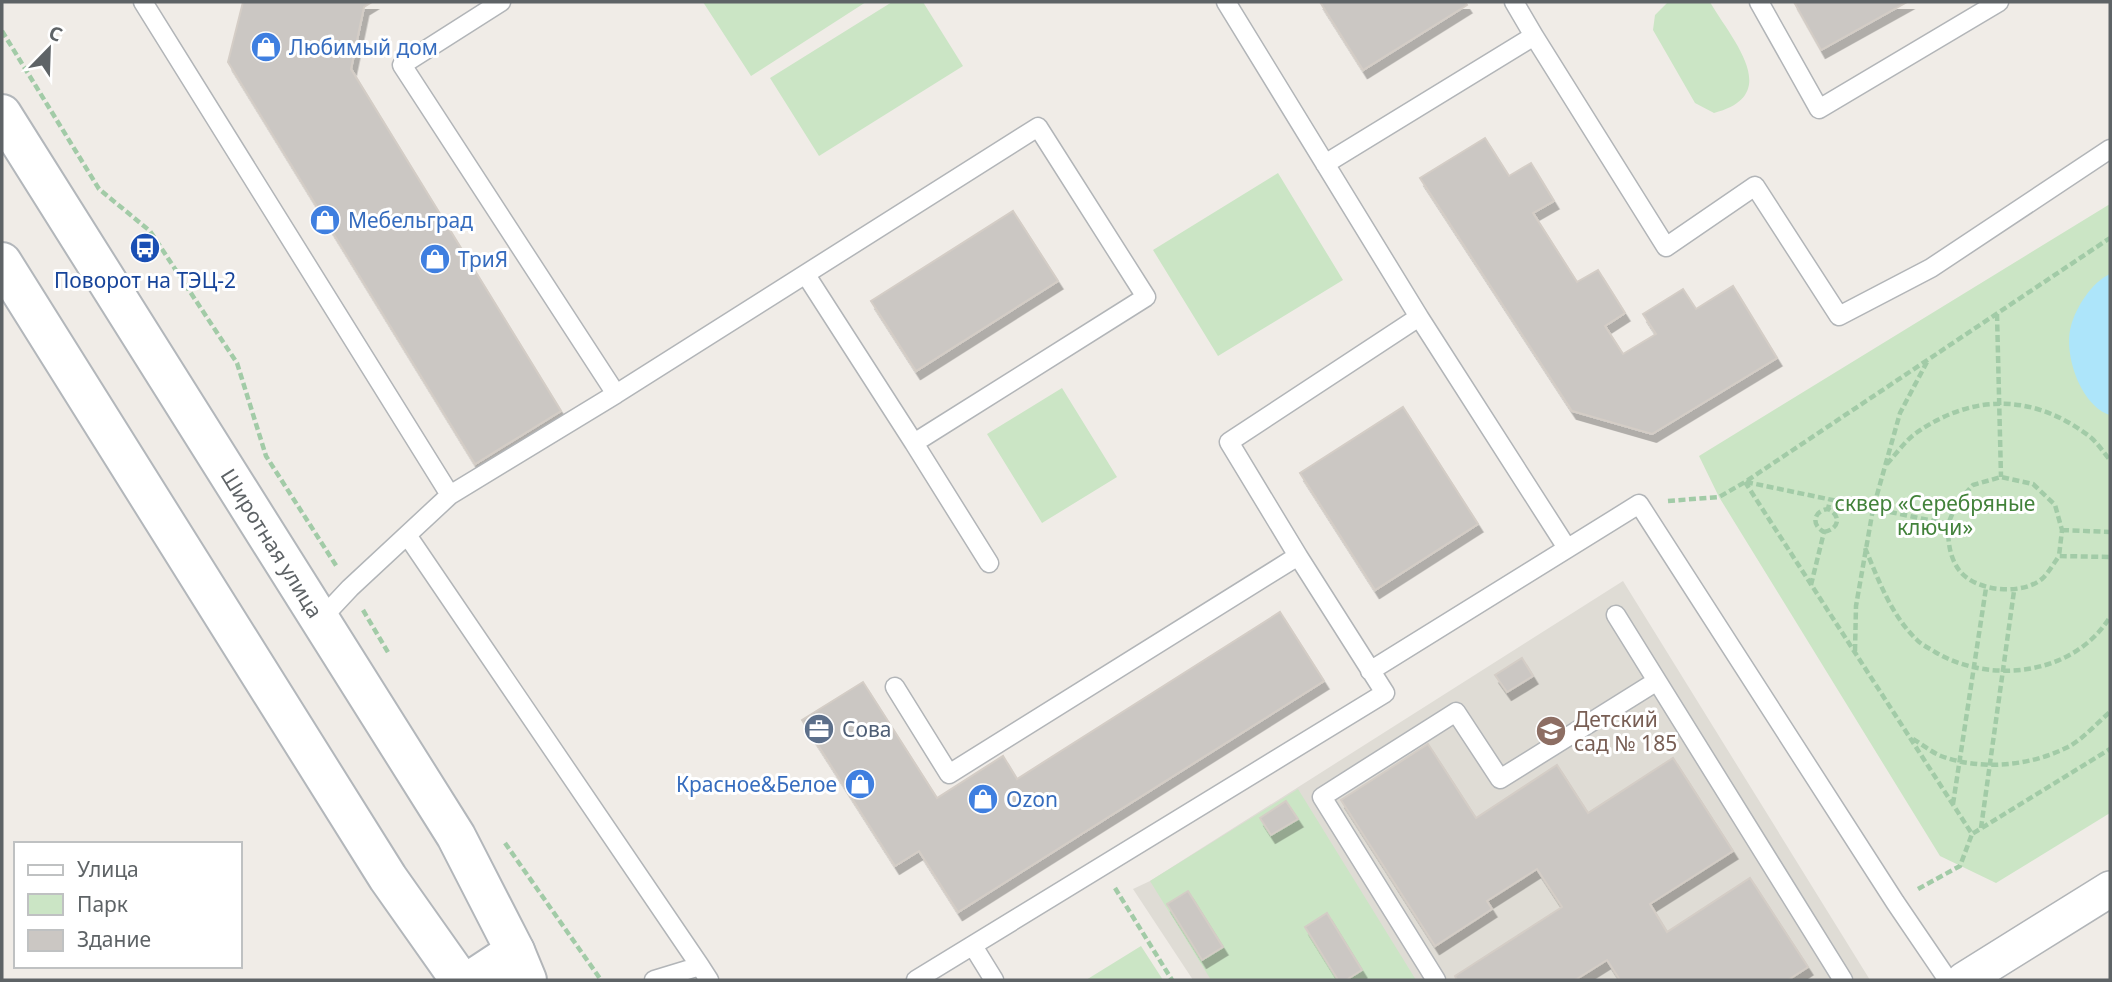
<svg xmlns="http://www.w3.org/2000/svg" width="2112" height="982" font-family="'Noto Sans',sans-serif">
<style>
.education{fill:#dfdcd5}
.green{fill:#cbe5c5}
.water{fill:#ade5fa}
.building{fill:#cbc7c3;stroke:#d4cdc6;stroke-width:2;filter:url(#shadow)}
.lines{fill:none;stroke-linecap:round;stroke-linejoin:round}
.service-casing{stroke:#b2b5b8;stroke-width:21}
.minor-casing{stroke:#b2b5b8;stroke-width:38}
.tertiary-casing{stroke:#b2b5b8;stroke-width:42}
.secondary-casing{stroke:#b3b7bb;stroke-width:42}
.path{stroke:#a2cba7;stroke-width:4.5;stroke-dasharray:7 3.5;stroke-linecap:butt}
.service{stroke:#fff;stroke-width:18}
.minor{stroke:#fff;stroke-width:35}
.tertiary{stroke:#fff;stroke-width:38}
.secondary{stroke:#fff;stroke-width:38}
.labels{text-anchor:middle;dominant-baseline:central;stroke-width:6;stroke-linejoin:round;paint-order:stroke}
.shop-label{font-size:21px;fill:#366cbe;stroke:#fff;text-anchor:start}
.transit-label{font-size:21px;fill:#164399;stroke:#fff}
.park-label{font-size:21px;fill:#42823a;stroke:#fff}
.street-label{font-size:21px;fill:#5e6366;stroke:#fff}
.education-label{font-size:21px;fill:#785e54;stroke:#fff;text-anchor:start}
.service-label{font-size:21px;fill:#4e5e75;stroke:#fff;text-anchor:start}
</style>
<defs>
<filter id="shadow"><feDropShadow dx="4.5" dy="8" stdDeviation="0" flood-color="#0004"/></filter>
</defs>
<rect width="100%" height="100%" fill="#f0ece7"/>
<path class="education" d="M1623,581l247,399h-677l-60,-91 17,-8z"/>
<path class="green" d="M703,2h163l-115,74z
M892,2h31l40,64 -144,90 -49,-78z
M1668,2h42c22,38 74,93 4,111l-19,-10 -42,-73 2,-15z
M1278,173l65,107 -125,76 -65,-106z
M2110,204v609l-114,70 -56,-27 -221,-359 -20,-41z
M1062,388l55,89 -75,46 -55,-89z
M1298,789l118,191h-205l-61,-99z
M1141,946l22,34h-77z"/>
<path class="water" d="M2110,274v141c-29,-9 -47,-61 -39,-89 5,-19 21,-44 39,-52z"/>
<path class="building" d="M243,2h129l-8,5 -13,62 210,342 -86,53 -247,-402z
M1320,2h145l2,3 -104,65z
M1794,2h113l-86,48z
M1485,138l24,38 22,-13 23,38 -21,12 44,69 21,-12 27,43 -20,13 18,28 33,-20 -13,-20 40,-25 13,20 37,-23 44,72 -125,76 -80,-23 -152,-233z
M1013,211l45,70 -142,90 -45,-70z
M1403,407l75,117 -103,66 -75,-117z
M1280,612l44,69 -366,231 -39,-61 -24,15 -93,-146 61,-38 74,116 66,-42 14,23z
M1522,658l11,18 -26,16 -12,-17z
M1428,744l48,74 81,-53 31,48 85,-55 60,93 -83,53 17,28 83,-54 58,89 -20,13h-168l-13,-20 -32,20h-118l-2,-4 107,-69 -25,-38 -50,32 5,8 -57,37 -94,-146z
M1286,801l12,18 -27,16 -11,-17z
M1188,891l35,56 -21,13 -35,-56z
M1327,913l35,57 -16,10h-8l-33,-53z"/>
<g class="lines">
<g class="service-casing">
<path id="service" d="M143,2l307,493 -100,93 -30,32
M1226,2l193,315
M1514,2l20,34
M1759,2l60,107 180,-107
M1325,164l209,-128 132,211 89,-61 84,130 92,-48 179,-119
M616,394l422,-267 108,170 -232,146 -108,-168
M914,443l75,120
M450,495l166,-101 -214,-329 99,-63
M407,535l293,431
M1298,556l-69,-114 190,-125 148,231
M1616,615l227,365
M1370,671l269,-167 256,398 53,78
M895,687l54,87 349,-218 87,137 -469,287
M973,946l21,34
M654,980l46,-14 9,14
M1436,980l-114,-183 134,-85 44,67 157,-98"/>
</g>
<g class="minor-casing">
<path id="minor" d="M1964,980l146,-91"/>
</g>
<g class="tertiary-casing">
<path id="tertiary" d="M515,951l12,29"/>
</g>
<g class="secondary-casing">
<path id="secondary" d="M2,114l454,722 59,115 -44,29
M2,262l386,616 72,102"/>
</g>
<path class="path" d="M2,31l97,158 51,42 87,132 29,93 71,111
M1997,314l4,163
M1887,464c9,-10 18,-23 29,-31 57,-40 118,-39 173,3 8,6 15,17 21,24
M1745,482l227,352 138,-85
M1746,482l202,42 9,-21 16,-18 28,-8 32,7 22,21 7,25 -3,26
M1668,501l51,-4 26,-15 365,-244
M1948,524c0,17 1,32 11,46 16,22 64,26 84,8 6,-6 11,-15 16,-22l51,1
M2062,530l48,2
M1824,532c15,-3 18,-16 4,-23l2,-9
M1865,548c14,33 26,67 52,92 5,5 12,8 18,12 56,33 139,23 175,-35
M1811,585l13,-53c-13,-7 -11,-21 4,-23
M363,610l26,44
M1855,651l1,-45 17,-97 27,-96 28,-53
M1913,739c9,5 18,13 28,17 41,15 89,10 127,-9 15,-8 29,-24 42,-35
M1953,804l33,-216
M1981,828l33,-237
M505,843l96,137
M1115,888l57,92
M1918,889l42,-23 12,-32"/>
<use href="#service" class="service"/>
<use href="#minor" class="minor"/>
<use href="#tertiary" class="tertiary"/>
<use href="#secondary" class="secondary"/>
</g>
<defs>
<g id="shop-disc" transform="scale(1.575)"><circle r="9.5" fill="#3f7fe0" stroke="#fff"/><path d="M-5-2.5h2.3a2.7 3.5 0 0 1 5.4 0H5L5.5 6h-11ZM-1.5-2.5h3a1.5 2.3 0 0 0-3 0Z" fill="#fff"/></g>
<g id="bus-disc" transform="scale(1.575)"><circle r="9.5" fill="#1a4fb4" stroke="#fff"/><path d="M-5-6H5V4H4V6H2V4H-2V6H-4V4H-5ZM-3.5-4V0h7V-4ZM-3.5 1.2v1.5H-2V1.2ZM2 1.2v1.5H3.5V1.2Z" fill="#fff"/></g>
<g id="office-disc" transform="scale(1.575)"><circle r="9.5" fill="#5c6f8a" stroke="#fff"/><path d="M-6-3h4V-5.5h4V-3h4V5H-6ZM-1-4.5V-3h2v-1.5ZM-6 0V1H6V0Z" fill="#fff"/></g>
<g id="school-disc" transform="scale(1.575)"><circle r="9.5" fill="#8d6e63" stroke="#fff"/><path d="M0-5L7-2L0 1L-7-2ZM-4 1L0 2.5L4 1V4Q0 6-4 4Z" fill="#fff"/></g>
</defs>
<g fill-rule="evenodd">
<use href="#shop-disc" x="266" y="47"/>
<use href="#shop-disc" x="325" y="220"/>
<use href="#bus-disc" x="145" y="248"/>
<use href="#shop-disc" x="435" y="259"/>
<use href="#office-disc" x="819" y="729"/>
<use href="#school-disc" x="1551" y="731"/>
<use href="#shop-disc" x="860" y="784"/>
<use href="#shop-disc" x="983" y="799"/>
</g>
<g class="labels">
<g class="shop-label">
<text x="289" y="47">Любимый дом</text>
<text x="348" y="220">Мебельград</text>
<text x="458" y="259">ТриЯ</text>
<text x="837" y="784" text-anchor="end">Красное&amp;Белое</text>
<text x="1006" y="799">Ozon</text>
</g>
<g class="transit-label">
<text x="145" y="280">Поворот на ТЭЦ-2</text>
</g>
<g class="park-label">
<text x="1935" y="503">сквер «Серебряные<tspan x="1935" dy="24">ключи»</tspan></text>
</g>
<g class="street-label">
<text transform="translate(272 543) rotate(58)">Широтная улица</text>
</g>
<g class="education-label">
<text x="1574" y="719">Детский<tspan x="1574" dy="24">сад № 185</tspan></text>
</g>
<g class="service-label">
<text x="842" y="729">Сова</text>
</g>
</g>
<rect width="2112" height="982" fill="none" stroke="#5e6366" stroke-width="7"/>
<rect x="14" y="842" width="228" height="126" fill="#ffffff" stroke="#bfc1c2" stroke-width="2"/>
<rect x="28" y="865" width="35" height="10" fill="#ffffff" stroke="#bfc1c2" stroke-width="2"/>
<text x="77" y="877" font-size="21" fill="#5e6366">Улица</text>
<rect x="28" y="894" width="35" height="21" fill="#cbe5c5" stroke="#bfc1c2" stroke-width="2"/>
<text x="77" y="912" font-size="21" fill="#5e6366">Парк</text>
<rect x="28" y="930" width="35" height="21" fill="#cbc7c3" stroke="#bfc1c2" stroke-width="2"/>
<text x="77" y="947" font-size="21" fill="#5e6366">Здание</text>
<g transform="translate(49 49) rotate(23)" stroke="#ffffff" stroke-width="5" paint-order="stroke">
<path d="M0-5L12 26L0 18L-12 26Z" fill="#5e6366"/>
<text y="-10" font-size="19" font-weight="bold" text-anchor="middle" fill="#5e6366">С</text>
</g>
</svg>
